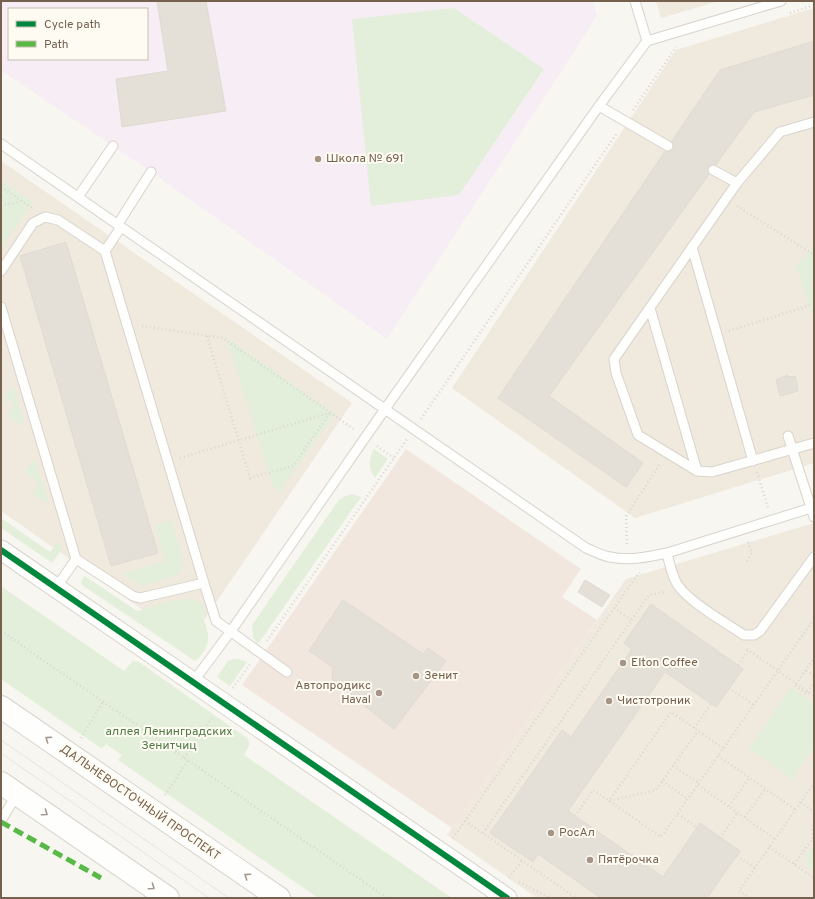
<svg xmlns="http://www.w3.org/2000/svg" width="815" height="899" font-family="Overpass,sans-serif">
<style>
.residential{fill:#f0e9de}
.commercial{fill:#f2e7df}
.education{fill:#f6eef4;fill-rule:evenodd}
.green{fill:#e4efdb}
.building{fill:#e4dfd7;stroke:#e1dad2}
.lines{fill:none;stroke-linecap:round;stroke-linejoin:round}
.lane-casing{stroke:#d8d3cd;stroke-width:11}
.street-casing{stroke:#d8d3cd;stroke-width:21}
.secondary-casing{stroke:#d8d3cd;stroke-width:24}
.path{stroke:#dad6d0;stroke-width:2.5;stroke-dasharray:1 3;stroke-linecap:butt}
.lane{stroke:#fefefd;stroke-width:9}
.street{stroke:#fefefd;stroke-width:19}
.secondary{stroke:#fefefd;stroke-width:22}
.tram{stroke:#e6e4e6;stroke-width:1}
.quiet{stroke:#58b947;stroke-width:5;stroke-dasharray:10 5;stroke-linecap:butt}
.cycleway-casing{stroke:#fefbf2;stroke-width:8}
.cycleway{stroke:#00873e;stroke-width:6}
.oneway{stroke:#a6988c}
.poi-dot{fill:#a49587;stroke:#fefbf2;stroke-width:1.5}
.labels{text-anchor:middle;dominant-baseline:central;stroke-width:4;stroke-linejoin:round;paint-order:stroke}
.poi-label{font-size:12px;fill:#76614f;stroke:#fefbf2;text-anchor:start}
.park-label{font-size:12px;fill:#527b48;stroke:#fefbf2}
.street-label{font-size:12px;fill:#76614f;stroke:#fefbf2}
</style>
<rect width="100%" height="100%" fill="#f8f6f0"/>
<path class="residential" d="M656,1h63l-58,17z
M814,8v455l-179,55 -183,-130 224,-338z
M1,161l351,242 -163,239 -188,-131z
M814,523v375h-277l-90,-63 179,-256z"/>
<path class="commercial" d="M406,449l175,120 -19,28 35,23 -145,208 -210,-143z"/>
<path class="education" d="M1,1h592l4,15 -210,323 -236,-167 -150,-102zM9,9h138v50h-138z"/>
<path class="green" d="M454,8l90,61 -85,126 -88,11 -19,-187z
M1,180l32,22 -32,46z
M814,248v72l-18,-54z
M226,337l109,77 -55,77 -7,-4z
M13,387l11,33 -2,4h-3l-12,-8 8,-12 -11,-7 6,-9z
M374,449l14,10 -13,19c-7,-10 -7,-19 -1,-29z
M33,460l3,2 12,38 -2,3 -14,-9 7,-11 -15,-11z
M352,494l9,3 -103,147 -5,-6 -1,-13 86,-124 5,-4z
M1,518l49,34 7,-9h3l2,6 -10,14 -51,-35z
M171,520l12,39 -1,9 -4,6 -8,4 -26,7 -7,-2 -16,-9 44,-13 -10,-36z
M85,576l52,35c17,-4 51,-20 64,-7 3,3 4,8 5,12l-3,1c5,16 9,23 -1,37 -3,4 -4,5 -7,7l-113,-76 -1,-4z
M1,586l123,85 9,-10 6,1 108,76c5,7 0,10 -3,17l208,143h-134l-200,-138 4,-5 -16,-11 -4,5 -101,-70z
M233,659h5l9,3 -17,24 -13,-9 11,-16z
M791,687l23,16v44l-22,32 -43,-30z
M812,846h2v24c-13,-5 -10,-16 -2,-24z"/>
<path class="building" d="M157,1h52h-3l20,110 -104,16 -6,-48 52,-8z
M814,41v54l-60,17 -205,284 94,67 -17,24 -128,-89 222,-328z
M66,242l92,311 -47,13 -91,-310z
M788,375v2l7,-1 3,15 -18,5 -4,-16z
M585,580l25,15 -8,12 -24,-15z
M343,600l80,54 5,-6 18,13 -52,68 -42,-33 -20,-17 1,-12 -24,-16z
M651,604l92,65 -27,38 -51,-35 -97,139 95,66 37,-54 40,28 -33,47h-106l-63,-44 -5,8 -43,-29 72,-103 9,7 61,-88 -8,-6z"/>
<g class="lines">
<g class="lane-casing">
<path id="lane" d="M635,1l12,40
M599,106l69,40
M814,122l-34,10 -43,51 -123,176 2,14 22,62 59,36 15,1 102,-29
M1,144l585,404c8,3 16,8 24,9 19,4 38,0 57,-4l147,-46
M713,170l24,13
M78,197l35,-51
M118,224l33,-52
M692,247l61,214
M105,251l16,-24
M1,271l32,-48 12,-6 13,3 47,31 99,332 -64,15 -7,-2 -57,-37 -75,-252
M650,308l47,163
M788,436l26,81
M667,553c2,9 4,18 8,27 8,19 51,43 69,55h10l6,-4 54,-74
M204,583l12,38 71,51
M56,588l20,-29
M193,682l38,-51 154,-222 214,-303 48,-65 134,-40
M1,821l16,-27"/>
</g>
<g class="street-casing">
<path id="street" d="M1,550l506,348"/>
</g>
<g class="secondary-casing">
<path id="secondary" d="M1,707l278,191
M1,783l167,115"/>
</g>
<path class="path" d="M790,13l24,-8
M633,110l43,-63
M1,187l31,21
M1,206l21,-5
M737,206l77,49
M142,326l81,12 132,92
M729,331l85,-27
M207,336l43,142 43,-12 37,-53
M421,419l196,-286
M377,446l17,12
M180,458l149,-45
M757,472l11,36
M627,544l-1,-28 34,-52
M747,561l5,-8 -4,-11
M614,608l17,12
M1,631l386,267
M267,641l140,-202
M747,649l67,47
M738,665l10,-15
M806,671l8,5
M796,684l18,-26
M795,686l11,8 8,-11
M233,688l18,-25
M729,688l25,17
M694,728l17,-24
M81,738l22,-36
M723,748l-52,-36 -62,89 52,36 153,-218
M718,756l78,54
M184,758l28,-40
M673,766l26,17
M662,781l26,18
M698,785l77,54
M165,795l23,-34
M801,802l13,10
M729,806l20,-28
M678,814l19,14
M575,816l18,-26 16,11 47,-11 42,-59
M745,817l20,-28
M465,821l111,77
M483,833l166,-238 16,-3
M453,838l185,-264 2,-1
M720,838l18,-26
M813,838l-1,-9 2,-7
M769,847l45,31
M737,856l18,12
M794,864l20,-27
M509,878l13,-17
M519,882l31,16
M750,898l-11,-7 75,-108
M812,898l2,-3"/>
<use href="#lane" class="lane"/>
<use href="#street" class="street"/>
<use href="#secondary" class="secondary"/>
<path class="tram" d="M1,740l228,158
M1,753l208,145"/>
<path class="quiet" d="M1,822l100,56"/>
<g class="cycleway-casing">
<path id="cycleway" d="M1,550l506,348"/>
</g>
<use href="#cycleway" class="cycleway"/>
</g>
<defs><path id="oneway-chevron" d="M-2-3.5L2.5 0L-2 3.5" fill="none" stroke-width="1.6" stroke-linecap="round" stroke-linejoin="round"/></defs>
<g class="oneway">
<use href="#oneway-chevron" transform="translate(48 739) rotate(-146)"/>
<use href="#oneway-chevron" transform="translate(45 813) rotate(35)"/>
<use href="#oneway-chevron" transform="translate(247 876) rotate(-146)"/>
<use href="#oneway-chevron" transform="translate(152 887) rotate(35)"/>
</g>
<g class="poi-dot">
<circle cx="318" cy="159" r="4"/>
<circle cx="623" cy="663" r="4"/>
<circle cx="416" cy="676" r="4"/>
<circle cx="379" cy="693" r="4"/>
<circle cx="609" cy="701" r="4"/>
<circle cx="551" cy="833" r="4"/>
<circle cx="590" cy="860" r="4"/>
</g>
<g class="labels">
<g class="poi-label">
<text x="326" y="159">Школа № 691</text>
<text x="631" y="663">Elton Coffee</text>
<text x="424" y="676">Зенит</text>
<text x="371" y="686" text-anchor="end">Автопродикс<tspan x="371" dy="14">Haval</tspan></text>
<text x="617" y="701">Чистотроник</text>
<text x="559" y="833">РосАл</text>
<text x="598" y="860">Пятёрочка</text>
</g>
<g class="park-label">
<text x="169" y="732">аллея Ленинградских<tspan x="169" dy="14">Зенитчиц</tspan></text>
</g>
<g class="street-label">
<text transform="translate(140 803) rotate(35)">ДАЛЬНЕВОСТОЧНЫЙ ПРОСПЕКТ</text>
</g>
</g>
<rect width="815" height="899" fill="none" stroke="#76614f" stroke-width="4"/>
<rect x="8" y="8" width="140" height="52" fill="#fefbf2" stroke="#c8bdb1"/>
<rect x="16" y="21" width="20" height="6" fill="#00873e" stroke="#c8bdb1"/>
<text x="44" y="28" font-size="12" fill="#76614f">Cycle path</text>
<rect x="16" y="41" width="20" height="6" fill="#58b947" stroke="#c8bdb1"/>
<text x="44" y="48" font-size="12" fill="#76614f">Path</text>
</svg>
